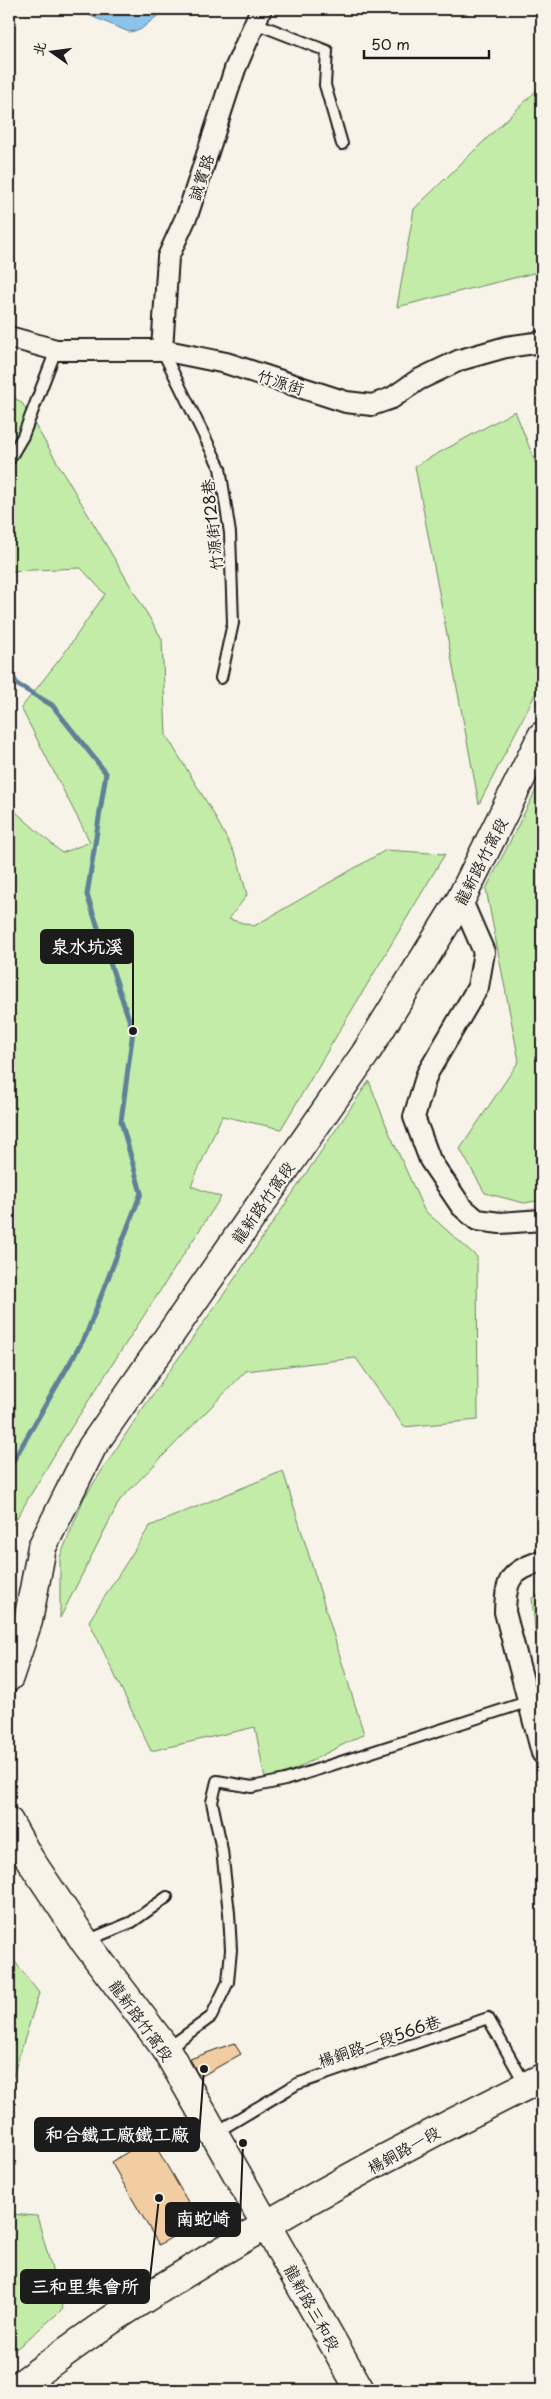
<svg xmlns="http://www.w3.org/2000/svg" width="551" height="2399" font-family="'Playpen Sans','LXGW WenKai TC',sans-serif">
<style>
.green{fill:#c2eca8;stroke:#6f8462}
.water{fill:#8cc3ea;stroke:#5f8098}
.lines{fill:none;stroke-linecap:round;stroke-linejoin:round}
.stream{stroke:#5f8098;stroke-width:5}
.building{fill:#f1cda1;stroke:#1c1c1c}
.lane-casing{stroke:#1c1c1c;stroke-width:14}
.street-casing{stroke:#1c1c1c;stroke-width:24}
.secondary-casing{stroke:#1c1c1c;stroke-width:31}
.lane{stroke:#f7f3e8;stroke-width:10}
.street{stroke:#f7f3e8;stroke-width:20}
.secondary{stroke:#f7f3e8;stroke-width:28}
.labels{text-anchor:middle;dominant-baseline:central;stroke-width:4;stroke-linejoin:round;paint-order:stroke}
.street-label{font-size:16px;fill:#1c1c1c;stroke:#f7f3e8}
.leader{fill:none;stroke:#1c1c1c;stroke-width:2}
.callout-dot{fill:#1c1c1c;stroke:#f7f3e8;stroke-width:2}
.callout{fill:#1c1c1c;stroke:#1c1c1c;stroke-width:2}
.callout-label{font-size:18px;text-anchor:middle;font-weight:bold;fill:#fff}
</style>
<rect width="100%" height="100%" fill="#f7f3e8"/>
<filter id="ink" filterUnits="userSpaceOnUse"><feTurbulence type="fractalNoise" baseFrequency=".02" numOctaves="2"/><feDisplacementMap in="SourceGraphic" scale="10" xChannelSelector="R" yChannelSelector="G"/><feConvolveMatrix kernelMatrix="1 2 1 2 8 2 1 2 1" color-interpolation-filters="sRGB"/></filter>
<g filter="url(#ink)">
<path class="green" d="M542,85v186l-145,36 17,-98z
M9,394l13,9 140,236 4,96 46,76 26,49 9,35 -18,24 25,7 132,-76 59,4 -164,275 -59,-13 -31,70 30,11 -156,240 -56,94v-725l53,47 28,-11 -69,-134 42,-53 42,-61 -24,-26 -72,3z
M515,411l27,68v202l-63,123 -64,-338z
M542,778v422l-18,3 -39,-10 -25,-44 59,-88 -33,-172z
M369,1081l19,49 36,80 53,47 1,163 -74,7 -48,-69 -110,13 -126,129 -60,118v-61l24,-59 57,-87 92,-130z
M283,1471l81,263 -98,50 -11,-57 -104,24 -62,-130 61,-95z
M542,1594v107l-10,-103z
M9,1954l30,39 -30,96z
M9,2214l28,2 26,93 -54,46z"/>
<path class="water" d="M74,9h92l-26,21 -11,2z"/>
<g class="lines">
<path class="stream" d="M9,671l9,14 34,20 54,68 -19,122 46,136 -12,90 20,72 -55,142 -77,133"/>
</g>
<path class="building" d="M234,2043l7,11 -41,23 -10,-18z
M151,2138l48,83 -40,24 -48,-83z"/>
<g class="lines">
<g class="lane-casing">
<path id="lane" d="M255,23l72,28 -2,34 17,59
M162,350l58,118 10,65 3,90 -12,55
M9,460l14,-24 33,-86
M86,1941l46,-19 35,-25
M168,2048l43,-31 17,-35 3,-32 -2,-37 -7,-63 -10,-48 5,-21 35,6 33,-7 245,-79
M215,2133l82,-49 191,-66 37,66"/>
</g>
<g class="street-casing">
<path id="street" d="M9,337l47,13h106l64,13 120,39 26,3 20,-7 26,-18 42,-20 46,-13 36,-5
M162,350l6,-93 20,-44 47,-144 26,-60
M461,899l23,53 -6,35 -51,87 -13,43 16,43 31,46 16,14 23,3 42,-3
M542,1561c-33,11 -36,18 -37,51l37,141"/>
</g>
<g class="secondary-casing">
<path id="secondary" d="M9,1677l19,-56 14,-74 50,-100 273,-393 96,-155 81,-163
M9,1822l20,36 56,84 81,107 194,341
M13,2390c34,-24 69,-51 104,-74 137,-88 279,-167 425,-238"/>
</g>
<use href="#lane" class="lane"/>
<use href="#street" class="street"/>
<use href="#secondary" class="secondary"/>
</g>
</g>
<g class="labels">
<g class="street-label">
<text transform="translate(200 177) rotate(-72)">誠實路</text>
<text transform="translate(281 381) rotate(18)">竹源街</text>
<text transform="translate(211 525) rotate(-96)">竹源街128巷</text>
<text transform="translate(480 861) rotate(-63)">龍新路竹窩段</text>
<text transform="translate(262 1202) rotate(-55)">龍新路竹窩段</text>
<text transform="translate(142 2020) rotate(54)">龍新路竹窩段</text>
<text transform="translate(379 2040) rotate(-19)">楊銅路一段566巷</text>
<text transform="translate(403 2149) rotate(-29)">楊銅路一段</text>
<text transform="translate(313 2307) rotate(61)">龍新路三和段</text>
</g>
</g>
<path class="leader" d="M133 1031L133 947M204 2069L199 2135M243 2143L240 2219M159 2198L149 2287"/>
<g class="callout-dot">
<circle cx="133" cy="1031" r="5"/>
<circle cx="204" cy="2069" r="5"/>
<circle cx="243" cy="2143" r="5"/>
<circle cx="159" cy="2198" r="5"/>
</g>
<g class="callout">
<rect x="41" y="930" width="92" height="33" rx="5"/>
<rect x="35" y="2118" width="164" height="33" rx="5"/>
<rect x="166" y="2203" width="74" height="33" rx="5"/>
<rect x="21" y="2270" width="128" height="33" rx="5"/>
</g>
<g class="callout-label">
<text x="87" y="953">泉水坑溪</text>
<text x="117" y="2141">和合鐵工廠鐵工廠</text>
<text x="203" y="2225">南蛇崎</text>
<text x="85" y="2293">三和里集會所</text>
</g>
<rect width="551" height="2399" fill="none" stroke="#f7f3e8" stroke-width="30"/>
<rect x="15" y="15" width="521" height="2369" fill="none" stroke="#1c1c1c" stroke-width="2" filter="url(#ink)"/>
<g transform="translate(52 52) rotate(284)" stroke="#f7f3e8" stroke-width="4" paint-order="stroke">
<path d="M0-4L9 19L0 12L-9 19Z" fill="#1c1c1c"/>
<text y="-8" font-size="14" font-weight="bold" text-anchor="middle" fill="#1c1c1c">北</text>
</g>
<path d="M364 50v8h125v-8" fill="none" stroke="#1c1c1c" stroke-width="2.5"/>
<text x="371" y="50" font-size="15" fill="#1c1c1c" stroke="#f7f3e8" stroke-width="4" paint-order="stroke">50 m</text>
</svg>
